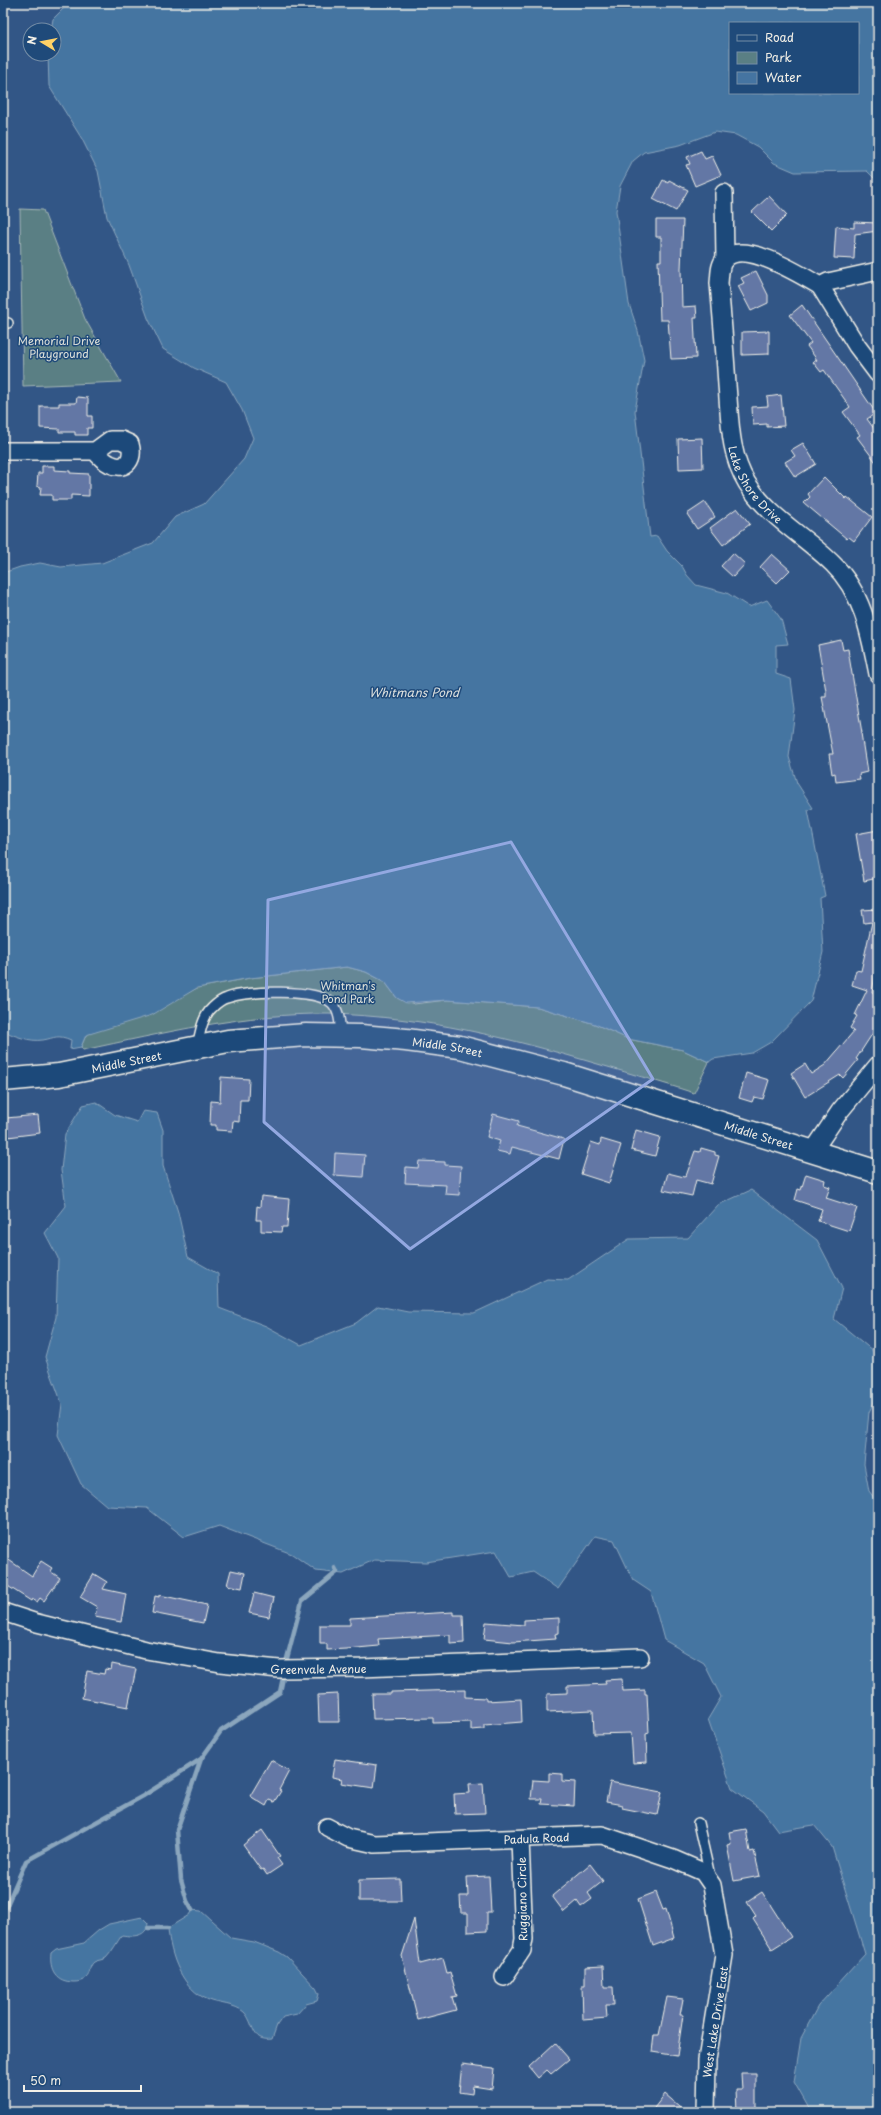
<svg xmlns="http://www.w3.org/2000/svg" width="881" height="2115" font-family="'Playpen Sans',sans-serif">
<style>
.green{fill:#5a7f84;stroke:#a7b8b6}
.water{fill:#4574a1;stroke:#8ba6bd;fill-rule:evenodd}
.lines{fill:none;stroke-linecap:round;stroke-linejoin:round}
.stream{stroke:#8ba6bd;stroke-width:4.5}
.building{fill:#6477a5;stroke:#f4f1e8}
.service-casing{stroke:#f4f1e8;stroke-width:12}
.minor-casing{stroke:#f4f1e8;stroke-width:20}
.secondary-casing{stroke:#f4f1e8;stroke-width:25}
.path{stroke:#f4f1e8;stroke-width:2.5;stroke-dasharray:4 3;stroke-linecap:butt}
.service{stroke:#1f4a7a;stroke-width:9}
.minor{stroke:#1f4a7a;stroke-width:17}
.secondary{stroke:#1f4a7a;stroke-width:22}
.marked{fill:#93a8e1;fill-opacity:0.2;stroke:#93a8e1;stroke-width:3;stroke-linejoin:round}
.labels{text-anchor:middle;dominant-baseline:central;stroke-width:3;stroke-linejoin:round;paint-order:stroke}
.park-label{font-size:11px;fill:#dde0d9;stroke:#1f4a7a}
.street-label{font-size:11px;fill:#f4f1e8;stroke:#1f4a7a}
.water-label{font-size:12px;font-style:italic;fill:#dadedd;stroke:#1f4a7a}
</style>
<rect width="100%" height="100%" fill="#325686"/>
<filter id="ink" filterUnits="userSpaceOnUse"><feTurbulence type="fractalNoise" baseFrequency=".025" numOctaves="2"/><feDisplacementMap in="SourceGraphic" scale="8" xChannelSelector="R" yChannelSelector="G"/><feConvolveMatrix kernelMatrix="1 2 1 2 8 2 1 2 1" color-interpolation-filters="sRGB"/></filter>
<g filter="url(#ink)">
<path class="green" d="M20,209l23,1 42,109 36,63 -98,4z
M347,967l19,5 19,10 12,16 17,6 33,-4 91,7 57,17 33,15 55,11 26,12 -15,31c-30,-10 -62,-19 -93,-28 -91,-27 -177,-49 -273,-51 -83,-1 -164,19 -245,36l-2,-3 5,-12 92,-37 19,-10 53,-10z"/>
<path class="water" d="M69,3h809v174l-4,1 -7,-7 -72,1 -21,-9 -16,-16 -22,-12 -21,-3 -35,13 -36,7 -11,9 -13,25 -4,25 13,93 9,27 6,29 -9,51 15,126 7,-1 10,15 15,15 5,9 9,10 31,8 22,14 18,-7 14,19 7,25 -12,1v29l15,5 4,31 -6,47 8,26 16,25 -5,2 17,86 -5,2 3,54 -12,49 -40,41 -19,11 -39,6 -4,3 -26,-12 -55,-11 -33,-15 -57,-17 -91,-7 -41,3 -9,-5 -12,-16 -19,-10 -19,-5 -97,11 -53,10 -45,27 -66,20 -5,12 -11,2 1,-9c-14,-6 -16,-2 -28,0 -14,2 -27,-4 -40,-9v-458l17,-6 20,-4 21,4 41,-4 51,-20 22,-26 29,-13 40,-45 9,-21 -11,-28 -16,-28 -32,-14 -31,-19 -15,-31 -19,-53 -22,-48 -9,-46 -16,-32 -33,-53 -1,-32h6v-24h-3l2,-11zM730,23h128v70h-128z
M96,1102l19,13 22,7 6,-11 14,2 6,17v36l15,46 10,45 30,17 1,34 47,18 35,19 55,-22 22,-17 30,6 66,1 73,-34 21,1 61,-41 59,-1 30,-33 33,-15 66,50 25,48 -8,31 39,32 5,17v26l-9,18 -5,52 5,27 9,12v609h-67l-17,-30 7,-44 17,-32 47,-52 -33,-107 -18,-22 -36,6 -15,-20 -31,-23 -24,-69 13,-22 -17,-34 -40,-23 -13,-48 -18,-12 -19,-40 -19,-4 -37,53 -25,-17 -22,5 -15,-26 -70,11 -52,-2 -31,14 -27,-3 -24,-17 -73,-28 -35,11 -37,-29 -40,-2 -26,-22 -23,-49 4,-31 -17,-47 11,-40 2,-59 -13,-25 21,-27 -5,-36 4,-36 18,-29z
M192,1910l9,1 30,27 23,4 25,10 8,5 29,31 3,6 -2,7 -11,3 -9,10 -14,3 -6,8 -5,14c-22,3 -17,-16 -28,-27 -9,-8 -25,-8 -35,-12 -27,-10 -39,-45 -41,-72l21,-13z
M142,1917l6,6c-1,14 -15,14 -26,12 -5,7 -10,17 -16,23 -3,2 -9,2 -12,4 -6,5 -3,12 -8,16 -3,3 -8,4 -12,4 -18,0 -25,-12 -23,-29l5,-4 28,-6 15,-13 10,-6z"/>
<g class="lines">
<path class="stream" d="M285,1666l17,-65 35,-29 -2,-4
M192,1910l-5,-9 -6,-21 -4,-50 24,-71
M3,1914l23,-53 117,-65 58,-37 20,-28 59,-39 4,-19
M148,1928h20"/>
</g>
<path class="building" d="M701,151l4,8 7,-3 9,19 -26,11 -9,-21 4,-1 -3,-7z
M663,180l5,3 1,-3 19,10 -12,21 -23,-12z
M769,196l18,19 -16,16 -19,-19z
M656,220h27l-2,49 1,38 14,-1 1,12h-3l2,40 -25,1 -3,-39h-8l-2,-59h3v-24h-5z
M854,222l24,1v8l-23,3 -1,25 -20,-1 2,-32 18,2z
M756,271l12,24v8l-17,8 -13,-25 6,-3 -3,-5z
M802,305l74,108 -9,6 11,15v31l-21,-28 3,-2 -17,-23 7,-5 -26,-37 -3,2 -8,-10 4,-2 -10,-14 4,-3 -21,-28z
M769,331v23l-27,1v-23z
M781,395l3,31 -17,1v-3l-14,1 -1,-18 16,-1 -1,-9z
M77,397l11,1v18h4v12h-5v7h-12v-3h-16v-3l-19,-1v-22h19v-3h17z
M702,438l1,30 -24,1 -1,-30z
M803,443l13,21 -21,13 -10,-15 10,-6 -4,-6z
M42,466h12v4l16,1v2l19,1v22l-18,-1v5h-19v-5h-12l1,-8 -4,-1 1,-13h4z
M824,477l22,22 1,-2 25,20 -18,24 -5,-4 -2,2 -43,-36 6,-6 -2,-3z
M705,502l10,15 -18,12 -10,-15z
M737,508l13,16 -27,21 -13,-17z
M733,553l12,11 -12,13 -12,-11z
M772,554l18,16 -13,13 -17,-16z
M841,640l2,10 5,-1 2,13 12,71h-1l6,39 -8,2 1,5 -24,3 -1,-9 -3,1 -3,-20h4l-11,-57h4v-6l-8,-46z
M878,830v48l-14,3 -8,-47z
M878,909v49l-6,34 6,2v31l-22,34 2,1 -15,18 -3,-3 -35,22 -14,-24 14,-9 6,10 14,-9 29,-34 -4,-3 7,-12 -2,-1 12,-25 -15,-5 4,-15 5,1 11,-49 -8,1 -2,-13z
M746,1073l23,7 -6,19 -9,-2 -2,5 -13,-4z
M221,1077l28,2 -1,21h-8l-1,22 -6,-1 -1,10 -16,-1v-5h-6l1,-24 9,1z
M493,1114l26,7 -2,5 47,13 -5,20 -47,-12 -2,7 -13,-3 3,-10 -13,-4z
M38,1115l2,18 -32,4 -2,-19z
M636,1130l24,7 -5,19 -24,-6z
M601,1139l20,6 -12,38 -28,-9 10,-32 9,3z
M701,1148l14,4v3l4,1 -8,28 -15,-4 -4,16 -29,-6 5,-17 16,4 2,-1 9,-25 5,1z
M335,1153l30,2 -2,22 -29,-2z
M419,1161l26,1v3l16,1 -2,29 -14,-1 1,-9 -41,-2 1,-16 12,1z
M806,1174l19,6 -1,5 6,2 -4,11 31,10 -8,23 -31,-10 4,-12 -27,-9 3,-11 3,1z
M261,1196l28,3 -2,28h-5l-1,5 -20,-1v-11h-5l1,-14 3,1z
M3,1556l29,20 9,-15 11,7 -2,3 10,7 -16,23 -4,-3 -3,4 -5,-3 -1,2 -28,-18z
M231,1570l14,3 -3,15 -15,-3z
M94,1574l13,8 -4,7 23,5 -5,28 -26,-5 2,-10 -17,-10z
M254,1593l20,5 -5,19 -20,-4z
M159,1595l48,10 -4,18 -51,-10 3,-17 4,1z
M453,1612v3h10l1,28 -14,1v-9l-72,4 1,7 -33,3 -19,1v-6h-7v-19h30v-7z
M559,1618v15l-4,1 1,5 -43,3 -29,-3 2,-17 38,3v-5z
M112,1664l24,5 -8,38 -46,-9 5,-27 17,3 1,-5 6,1z
M622,1679l1,12 22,-1v4h2l2,39 -3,1 1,28 -14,1 -2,-30 -37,1 -1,-24 -46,2v-18l20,-1v-7l39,-2 -1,-4z
M465,1690v7l21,1v3l35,-2 1,23 -38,3v4l-13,1v-8l-38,1v-5l-60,1 -1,-25h19v-2z
M338,1694l1,28h-20l-1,-27z
M335,1759l42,6 -3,23 -33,-5 1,-4 -10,-2z
M271,1760l18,11 -10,19 2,1 -7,11 -5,-2 -3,6 -16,-10z
M549,1773l13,1v7l13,1 -1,24 -33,-2 1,-5h-11l2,-19 16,1z
M610,1782l52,10 -5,23 -35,-7 1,-3 -17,-3z
M483,1783l2,30 -30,1 -1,-20 16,-1 -1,-9z
M746,1829l4,23 4,-1 6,25 -26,5 -7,-36 4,-1 -2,-12z
M262,1830l18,26 -3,2 5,7 -15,10 -4,-6 -2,1 -18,-25z
M590,1864l13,17 -15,12 4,6 -11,8 -4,-6 -13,11 -12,-16z
M489,1876l2,36h-4v19l-19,1v-19h-7l-1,-17h8l-1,-19z
M400,1879l1,22h-42v-21z
M656,1892l7,18 3,-1 8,29 -21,8 -15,-47z
M762,1892l29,45 -19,12 -19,-30 3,-3 -9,-14z
M414,1919l6,45 23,-6 4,15 3,-1 7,24 -5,1 4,13 -38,10 -16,-64z
M603,1966l1,21h9l1,18h-8l1,13 -24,2 -1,-35h3v-18z
M667,1997l16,2 -3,16h3l-6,41 -25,-4 2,-17h5z
M555,2043l14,16 -18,15 -4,-4 -9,8 -9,-11z
M462,2064l32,4 -2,21 -19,-3 -1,8 -13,-2z
M741,2073h15v39h-19l-1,-22h6z
M665,2094l21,18h-35z"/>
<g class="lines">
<g class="service-casing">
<path id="service" d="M3,323h5
M197,1047c3,-13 5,-30 15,-39 4,-4 11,-9 15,-10 20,-8 89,-9 105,5 8,8 8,22 9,32
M698,1823l12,53"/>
</g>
<g class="minor-casing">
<g id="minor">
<path d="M724,193l1,66"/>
<path id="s1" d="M878,271l-50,11 -8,4c-19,-11 -76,-47 -95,-27 -6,6 -5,16 -6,24 3,34 6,68 8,102 3,33 2,69 20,98 21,34 58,53 86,81 30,29 37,70 45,110"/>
<path d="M820,286l37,60 21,28"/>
<path d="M3,451h92l15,-11h11l9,4c4,14 -3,28 -20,20 -6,-3 -11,-8 -15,-13"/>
<path d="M813,1151l27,-40 38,-46"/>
<path id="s2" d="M3,1612l34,11 109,27 74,13 59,6 82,-1 279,-11"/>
<path id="s3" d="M327,1827l21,11 27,6 227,-9 71,24 30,13 9,13 12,70 -17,105 -1,52"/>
<path d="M504,1977l18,-27 2,-11 -4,-100"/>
</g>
</g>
<g class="secondary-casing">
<g id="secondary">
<path id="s4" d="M3,1080l56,-5 169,-34 78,-6 55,1 45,4 54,7 104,27 314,98"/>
</g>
</g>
<path class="path" d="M350,1001h7"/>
<use href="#service" class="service"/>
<use href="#minor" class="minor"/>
<use href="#secondary" class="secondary"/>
</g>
</g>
<path class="marked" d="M511,842l142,237 -243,170 -146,-127 4,-222z"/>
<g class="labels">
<g class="park-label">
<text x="59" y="340">Memorial Drive<tspan x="59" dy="13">Playground</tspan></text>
<text x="348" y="985">Whitman's<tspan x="348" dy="13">Pond Park</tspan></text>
</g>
<g class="street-label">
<text stroke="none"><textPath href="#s1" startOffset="398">Lake Shore Drive</textPath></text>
<text stroke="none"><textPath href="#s4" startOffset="449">Middle Street</textPath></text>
<text stroke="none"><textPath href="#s4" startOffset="125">Middle Street</textPath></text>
<text stroke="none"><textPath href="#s4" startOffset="773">Middle Street</textPath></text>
<text stroke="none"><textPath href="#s2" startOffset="322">Greenvale Avenue</textPath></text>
<text stroke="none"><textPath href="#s3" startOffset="213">Padula Road</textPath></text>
<text transform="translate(522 1899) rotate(-91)">Ruggiano Circle</text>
<text transform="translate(715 2022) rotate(-81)">West Lake Drive East</text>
</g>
<g class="water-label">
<text x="414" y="692">Whitmans Pond</text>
</g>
</g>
<rect width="881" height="2115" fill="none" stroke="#1f4a7a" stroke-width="16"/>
<rect x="8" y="8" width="865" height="2099" fill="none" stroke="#f4f1e8" stroke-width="1.5" filter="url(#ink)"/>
<rect x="729" y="22" width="130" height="72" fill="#1f4a7a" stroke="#748da6"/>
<rect x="737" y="35" width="20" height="6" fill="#1f4a7a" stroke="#748da6"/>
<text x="765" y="42" font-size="12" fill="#f4f1e8">Road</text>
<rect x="737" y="52" width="20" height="12" fill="#5a7f84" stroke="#748da6"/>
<text x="765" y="62" font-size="12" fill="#f4f1e8">Park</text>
<rect x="737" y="72" width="20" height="12" fill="#4574a1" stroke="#748da6"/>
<text x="765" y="82" font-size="12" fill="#f4f1e8">Water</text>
<g transform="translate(42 42) rotate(280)"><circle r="19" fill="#1f4a7a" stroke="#748da6"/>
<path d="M0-3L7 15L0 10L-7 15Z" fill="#ffd166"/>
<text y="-6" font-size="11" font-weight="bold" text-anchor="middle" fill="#f4f1e8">N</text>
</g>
<path d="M24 2085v6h117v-6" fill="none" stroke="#f4f1e8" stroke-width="2"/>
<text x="30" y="2085" font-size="12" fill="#f4f1e8" stroke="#1f4a7a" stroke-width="3" paint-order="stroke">50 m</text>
</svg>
